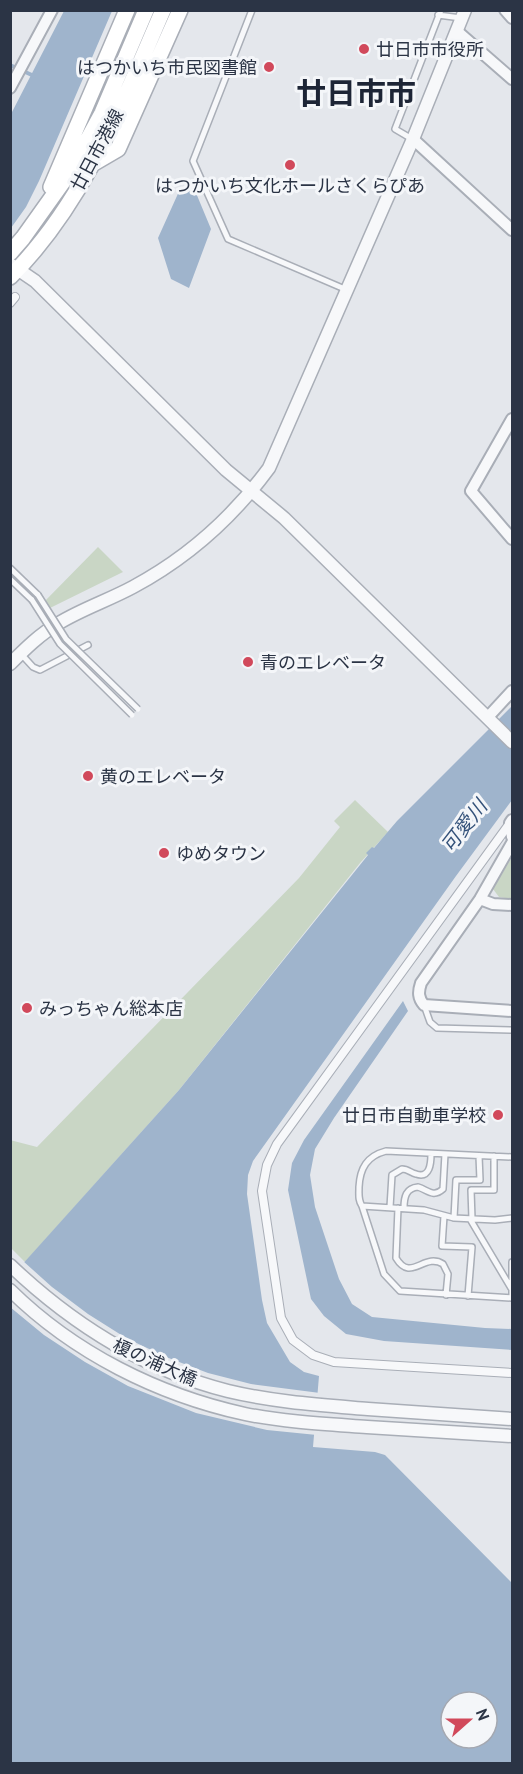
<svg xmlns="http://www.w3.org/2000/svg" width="523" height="1774" font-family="'PT Sans','Noto Sans JP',sans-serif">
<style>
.green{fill:#c9d6c5}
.water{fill:#9fb4cc;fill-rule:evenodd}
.pier{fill:#e4e7ec}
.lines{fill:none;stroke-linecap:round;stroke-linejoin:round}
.stream{stroke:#9fb4cc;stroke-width:4}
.service-casing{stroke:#a9aeb7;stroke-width:8}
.pedestrian-casing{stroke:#a9aeb7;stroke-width:10}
.minor-casing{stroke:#a9aeb7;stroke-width:14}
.tertiary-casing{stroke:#a9aeb7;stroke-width:15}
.secondary-casing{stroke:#a9aeb7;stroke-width:18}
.service{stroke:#f7f8fa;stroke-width:5}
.pedestrian{stroke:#f7f8fa;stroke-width:8}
.minor{stroke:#f7f8fa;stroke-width:10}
.tertiary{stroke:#f7f8fa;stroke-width:12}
.secondary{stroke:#fff;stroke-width:15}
.service-bridge-casing{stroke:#a9aeb7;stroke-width:8;stroke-linecap:butt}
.service-bridge{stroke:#f7f8fa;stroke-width:5}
.poi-dot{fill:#d1495b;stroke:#f4f6f9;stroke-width:2}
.labels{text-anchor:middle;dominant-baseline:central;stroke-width:6;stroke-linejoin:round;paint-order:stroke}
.poi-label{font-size:18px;fill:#2b3445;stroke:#f4f6f9;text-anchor:start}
.street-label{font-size:18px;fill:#2b3445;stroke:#f4f6f9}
.water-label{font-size:20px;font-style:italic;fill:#34527a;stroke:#f4f6f9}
.town-label{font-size:30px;font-weight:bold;fill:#1d2536;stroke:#f4f6f9}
</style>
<rect width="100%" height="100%" fill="#e4e7ec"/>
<path class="green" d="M98,547l25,25 -73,36 -6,-6z
M355,800l33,32 -28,31 -181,227 -154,172 -14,-14 -1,-108 27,7 262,-269 41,-51 -6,-6z
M512,857v42l-13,-2 -6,-8z"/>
<path class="water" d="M64,11h48l-73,170 -13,26 -15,21v-114z
M181,187l15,6 15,36 -22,59 -18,-9 -13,-41z
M512,706v94l-56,76 -203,285 -5,14 -1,19 15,106 5,23 23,39 14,10 15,4 -6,71 62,5 10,3 127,128v180l-501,1v-487l168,-187 189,-235 -2,-2 6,-6 2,1 23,-27zM451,1702h36v36h-36z
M403,1001l5,10 -74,107 -19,31 -5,26 5,32 24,72 13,25 20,13 113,11 27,1v21l-128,-9 -38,-7 -22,-18 -13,-17 -23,-109 4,-27 12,-23z"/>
<path class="pier" d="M23,1261l29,26 36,27 38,24 40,19 42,16 43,11 69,9 -3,42 -50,-5 -71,-17 -68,-27 -43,-24 -41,-27 -34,-28v-34z"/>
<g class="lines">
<path class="stream" d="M10,65l24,11"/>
<g class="service-casing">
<path id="service" d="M252,10l-59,151 35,78 119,51
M438,15l23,3
M412,139l-17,-10 46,-119
M10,568l28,27
M10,579l22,21
M22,655l11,12 7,3 48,-25
M424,1005l6,17 7,6 75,2
M512,1157l-126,-6c-19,5 -26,17 -27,36 0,8 -1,13 3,19l22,68 16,17 112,7
M362,1206l62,4 30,8 41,2 17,-2
M390,1207l2,-32 10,-6c6,0 9,4 14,5 14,5 15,-11 15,-20
M398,1208l-2,50c15,25 28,-6 47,6l5,10 -2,21
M404,1208c0,-11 2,-20 14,-21 10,3 15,11 25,2l2,-35
M444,1216l-2,30 30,1 -4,49
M454,1218l2,-38h24l-1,-24
M470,1219l41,69
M472,1219l-1,-29h23v-34
M512,1298v-36"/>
</g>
<g class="pedestrian-casing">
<path id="pedestrian" d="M10,303l5,-6
M510,823l-233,321 -10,21 -5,26 19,127 12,22 20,15 21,7 178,11"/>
</g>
<g class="minor-casing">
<path id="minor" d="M505,10l7,8
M457,31l55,48
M10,88l42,-78
M413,139l99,91
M512,419l-41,72 41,48
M488,717l24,-26
M512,820l-2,3 2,14
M512,843l-32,56 -59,84c-3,9 -3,15 3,22l88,6
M480,899l13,5 19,1"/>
</g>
<g class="tertiary-casing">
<path id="tertiary" d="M10,264l25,17 191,189 58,48 228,224
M10,664c15,-15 30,-30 49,-41 23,-14 50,-23 74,-36 54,-29 100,-70 136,-119l144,-329 52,-129
M10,1265c62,59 135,105 218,126 46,11 93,14 140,18 48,3 96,7 144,10
M10,1290c64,63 148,105 235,124 40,8 81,10 122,13 49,3 97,6 145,9"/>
</g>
<g class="secondary-casing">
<path id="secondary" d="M94,163l24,-14 62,-139
M51,187l76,-177
M10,253l13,-15 47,-66 32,-59 44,-103
M10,277c74,-73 112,-173 153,-267"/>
</g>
<use href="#service" class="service"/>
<use href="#pedestrian" class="pedestrian"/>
<use href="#minor" class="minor"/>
<use href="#tertiary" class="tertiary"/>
<use href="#secondary" class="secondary"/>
<g class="service-bridge-casing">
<path id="service-bridge" d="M38,595l28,44 72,70
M32,600l28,44 72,71"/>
</g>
<use href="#service-bridge" class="service-bridge"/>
</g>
<g class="poi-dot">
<circle cx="364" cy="49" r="6"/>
<circle cx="269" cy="67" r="6"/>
<circle cx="290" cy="165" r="6"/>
<circle cx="248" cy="662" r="6"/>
<circle cx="88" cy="776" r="6"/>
<circle cx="164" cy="853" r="6"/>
<circle cx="27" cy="1008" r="6"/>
<circle cx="498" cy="1115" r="6"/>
</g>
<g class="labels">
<g class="poi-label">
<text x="376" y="49">廿日市市役所</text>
<text x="257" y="67" text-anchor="end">はつかいち市民図書館</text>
<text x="290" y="185" text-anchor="middle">はつかいち文化ホールさくらぴあ</text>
<text x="260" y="662">青のエレベータ</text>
<text x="100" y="776">黄のエレベータ</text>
<text x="176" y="853">ゆめタウン</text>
<text x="39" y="1008">みっちゃん総本店</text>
<text x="486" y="1115" text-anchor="end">廿日市自動車学校</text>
</g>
<g class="street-label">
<text transform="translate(97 150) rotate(-62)">廿日市港線</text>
<text transform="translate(155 1362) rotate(24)">榎の浦大橋</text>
</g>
<g class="water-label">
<text transform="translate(464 826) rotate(-52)">可愛川</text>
</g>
<g class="town-label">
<text x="356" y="92">廿日市市</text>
</g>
</g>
<rect width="523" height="1774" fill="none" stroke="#2b3445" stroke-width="24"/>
<g transform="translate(469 1720) rotate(69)"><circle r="28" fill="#f4f6f9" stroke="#a4a8b1" stroke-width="1.5"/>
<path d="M0-4.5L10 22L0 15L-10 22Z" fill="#d1495b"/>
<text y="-9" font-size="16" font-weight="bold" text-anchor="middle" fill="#2b3445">N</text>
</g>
</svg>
